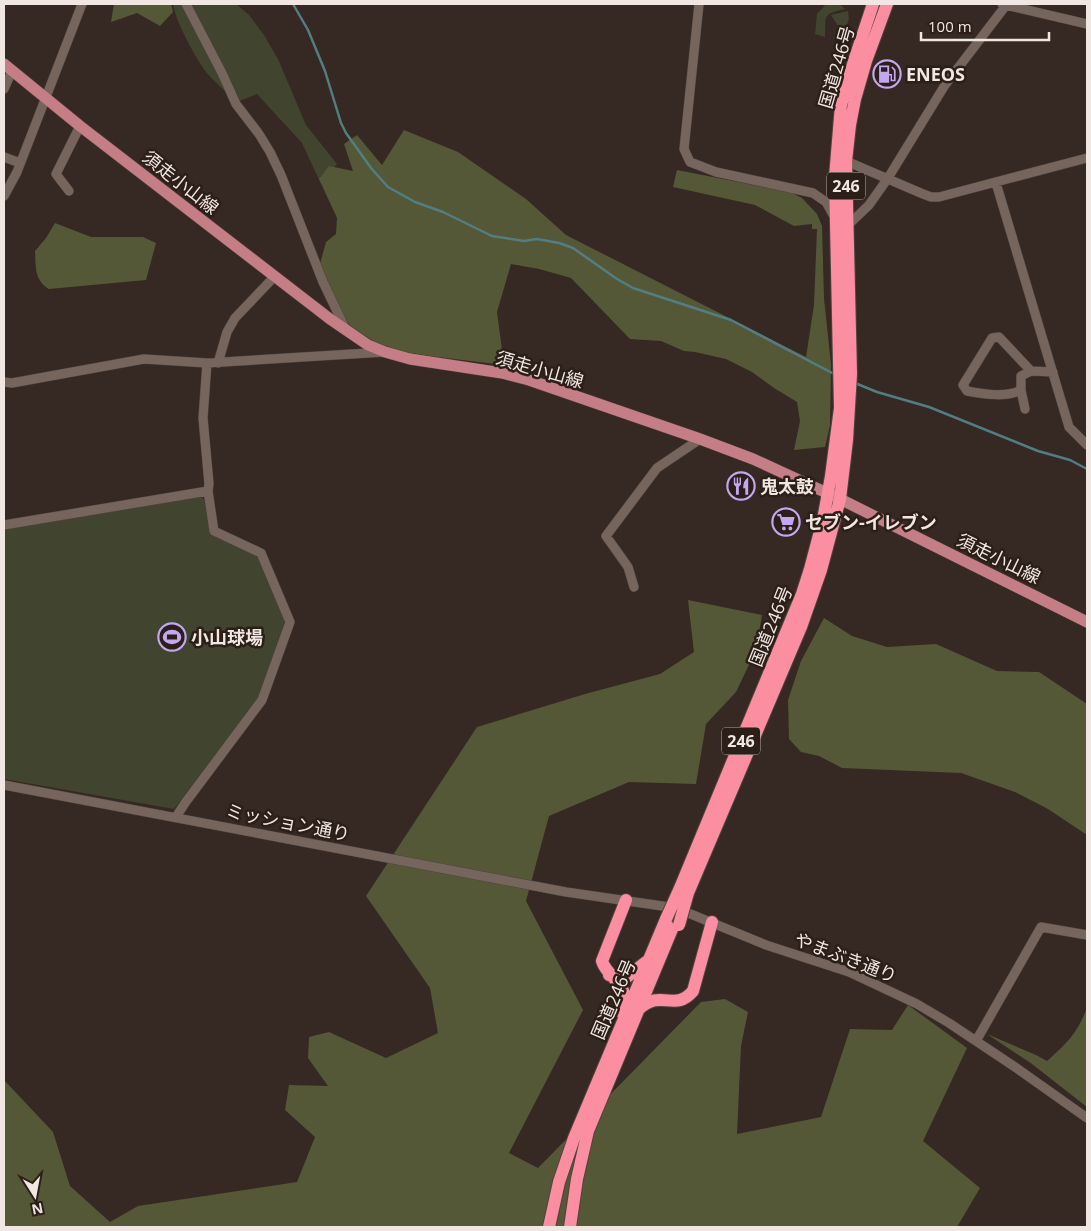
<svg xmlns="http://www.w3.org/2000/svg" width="1091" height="1231" font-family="'Open Sans','Noto Sans JP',sans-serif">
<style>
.green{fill:#41442f}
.forest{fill:#545837}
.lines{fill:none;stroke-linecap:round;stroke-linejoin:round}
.stream{stroke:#517e83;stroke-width:2.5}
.minor-casing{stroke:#50443f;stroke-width:10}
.major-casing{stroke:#50443f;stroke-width:12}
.highway-casing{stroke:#50443f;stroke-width:14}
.minor{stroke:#75655d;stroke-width:9}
.major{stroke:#c67e86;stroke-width:11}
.highway{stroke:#fc8ea1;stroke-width:12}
.highway-bridge-casing{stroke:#50443f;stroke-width:14;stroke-linecap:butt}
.highway-bridge{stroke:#fc8ea1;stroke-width:12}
.labels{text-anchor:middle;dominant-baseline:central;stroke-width:5;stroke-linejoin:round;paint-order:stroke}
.shield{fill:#2c1f18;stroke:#b5aaa5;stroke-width:1}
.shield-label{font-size:16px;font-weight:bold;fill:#f0e6e2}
.street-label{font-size:18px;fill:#f0e6e2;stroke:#2c1f18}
.poi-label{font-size:18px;font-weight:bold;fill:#f0e6e2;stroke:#2c1f18;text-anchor:start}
</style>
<rect width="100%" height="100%" fill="#362822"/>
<path class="green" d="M173,4h63l13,11 15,20 14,24 28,66 31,39 -16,20 -19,-41 -45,-49 -20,8c-10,-10 -25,-21 -33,-33 -10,-14 -29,-49 -31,-65z
M826,4h14l5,5c-23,5 -19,6 -20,28l-10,-3 2,-20z
M848,11l1,8 -8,22 -8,-2 5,-13 -7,-11z
M199,496l5,3 6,34 48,23 26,62v6l-26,74 -84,111 -170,-30v-250z"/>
<path class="forest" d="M114,4h26l2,1 2,-1h27l2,8 -13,14 -23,-13 -26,9z
M404,130l54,22 68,47 40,36 240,122 8,-52 3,-76h-5v-5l-18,2 -39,-21 -82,-18 4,-17 113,22 12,6 15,16 5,12 2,72 7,67 -1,60 -5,22 -31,3 6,-29 -3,-19 -23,-14 -22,-16 -26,-13 -31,-7 -11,-1 -23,-10 -31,-2 -59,-61 -32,-9 -28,-5 -14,48 7,53 -75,-9 -43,-7 -36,-23 -13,-22 -17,-40 6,-22 10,-8 1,-16 -18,-39 10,-13 24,5 -9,-27 13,-9 25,30z
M55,223l36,14h52l13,6 -10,37 -97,9c-15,-9 -13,-22 -14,-38l11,-13z
M688,600l74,15 -6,35 -20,42 -30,32 -10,60 -67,-2 -80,34 -23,85 57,109 -74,143 29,15 163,-166 24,-3 23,13 -7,34 -4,88 84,-17 29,-88 42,1 16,-25 59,43 -44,93 57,47 -23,39h-953v-147l49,52 17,54 40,36 28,-16 159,-24 18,-45 -30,-27 4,-25 39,1 -20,-28 1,-21 20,-5 57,26 52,-25 -8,-45 -64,-92 111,-169 108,-33 75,-20 34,-22z
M824,618l28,18 35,11 49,-3 61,27 42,1 48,32v131l-39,-26 -33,-17 -54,-19 -119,-5 -23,-12 -18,-4 -12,-13 -1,-39 13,-39z
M1087,1008v99l-55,-43 -45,-30 49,21 11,6c21,-19 29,-26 40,-53z"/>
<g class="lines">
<path class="stream" d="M293,4l15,26 17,41 16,52 5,10 25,35 17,19 27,15 28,10 49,24 32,5 13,-2 22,4 14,5 44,31 16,9 98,32 105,55
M855,383l22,9 52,15 109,44 32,9 17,9"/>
<g class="minor-casing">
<path id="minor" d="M186,4l36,69 14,31 23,30 11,18 11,23 42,107 23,48
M699,4l-15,145 6,13 26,10 97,21 13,9 9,16
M1002,4l85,20
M4,89l8,-18
M4,157l16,6
M846,161l77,33 8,3h8l148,-39
M996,183l73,244 18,18
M69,191l-13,-17 24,-48
M4,196l13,-24 65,-168
M847,226l22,-21 19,-27 57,-93 62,-81
M218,363l9,-31 8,-14 40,-42
M1031,371l-32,-34 -7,1 -29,47 4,6c16,3 39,7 54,-1v-14l10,-5 22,1
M4,382l8,1 132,-24 63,4 178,-11
M1021,390l4,19
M4,525l204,-34
M634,587l-6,-20 -22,-31 51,-68 43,-29
M4,785l562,107 110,16 90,37 83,27 68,32 32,19 66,44 72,51
M176,817l9,-14 77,-103 28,-78 -29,-69 -47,-22 -6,-40 1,-7 -6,-66 4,-55
M976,1041l65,-114 46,8"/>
</g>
<g class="major-casing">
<path id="major" d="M4,64l76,62 250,193 38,26 17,7 25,7 92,14 27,7 171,59 53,20 87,40 247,123"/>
</g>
<g class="highway-casing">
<path id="highway" d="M680,888l122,-294 8,-25 13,-49 8,-44 9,-68 -5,-231 6,-72 13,-44 19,-57
M688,893l113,-266 20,-57 19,-71 7,-59 4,-66 -5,-213 4,-36 5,-26 11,-38 21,-57
M609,975l18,2 19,-15
M639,1009c23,-21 35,4 54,-18l19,-69
M621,1012c1,-5 3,-11 3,-16 0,-13 -18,-21 -22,-35l24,-61
M549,1227l10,-45 15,-44 92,-219
M570,1227l7,-48 11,-48 87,-209"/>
</g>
<use href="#minor" class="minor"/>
<use href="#major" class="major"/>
<use href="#highway" class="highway"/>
<g class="highway-bridge-casing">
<path id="highway-bridge" d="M666,919l14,-31
M679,925l9,-32"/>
</g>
<use href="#highway-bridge" class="highway-bridge"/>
</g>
<defs>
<g id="fuel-ring" transform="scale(1.4375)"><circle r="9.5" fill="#2c1f18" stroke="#c4a7f1" stroke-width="1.5"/><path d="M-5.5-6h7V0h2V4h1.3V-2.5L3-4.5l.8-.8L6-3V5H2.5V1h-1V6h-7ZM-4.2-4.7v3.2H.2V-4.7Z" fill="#c4a7f1"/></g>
<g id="restaurant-ring" transform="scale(1.4375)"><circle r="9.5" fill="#2c1f18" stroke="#c4a7f1" stroke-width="1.5"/><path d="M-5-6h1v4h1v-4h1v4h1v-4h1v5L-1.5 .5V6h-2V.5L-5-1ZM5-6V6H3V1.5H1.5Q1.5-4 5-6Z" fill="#c4a7f1"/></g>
<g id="supermarket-ring" transform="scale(1.4375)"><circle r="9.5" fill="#2c1f18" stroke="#c4a7f1" stroke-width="1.5"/><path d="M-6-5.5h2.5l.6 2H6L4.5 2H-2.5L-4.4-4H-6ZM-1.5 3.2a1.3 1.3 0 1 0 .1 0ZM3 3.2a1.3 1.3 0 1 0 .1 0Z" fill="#c4a7f1"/></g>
<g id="stadium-ring" transform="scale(1.4375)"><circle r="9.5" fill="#2c1f18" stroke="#c4a7f1" stroke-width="1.5"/><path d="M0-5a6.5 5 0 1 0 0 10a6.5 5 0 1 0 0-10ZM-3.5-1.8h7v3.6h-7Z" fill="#c4a7f1"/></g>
</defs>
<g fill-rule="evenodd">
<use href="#fuel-ring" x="887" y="74"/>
<use href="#restaurant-ring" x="741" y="486"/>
<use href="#supermarket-ring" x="786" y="522"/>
<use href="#stadium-ring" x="172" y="637"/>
</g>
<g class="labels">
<g class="shield">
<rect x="827" y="172.5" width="38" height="27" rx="4"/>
<rect x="722" y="727.5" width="38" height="27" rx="4"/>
</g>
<g class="shield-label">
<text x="846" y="186">246</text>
<text x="741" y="741">246</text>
</g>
<g class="street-label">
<text transform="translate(836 67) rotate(-74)">国道246号</text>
<text transform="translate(181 182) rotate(38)">須走小山線</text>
<text transform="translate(540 369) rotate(16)">須走小山線</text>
<text transform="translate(999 558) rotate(26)">須走小山線</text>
<text transform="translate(770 626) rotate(-68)">国道246号</text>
<text transform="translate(288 822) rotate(11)">ミッション通り</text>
<text transform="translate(846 957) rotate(21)">やまぶき通り</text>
<text transform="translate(613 999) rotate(-67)">国道246号</text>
</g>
<g class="poi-label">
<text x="906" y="74">ENEOS</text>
<text x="760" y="486">鬼太鼓</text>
<text x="805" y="522">セブン-イレブン</text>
<text x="191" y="637">小山球場</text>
</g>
</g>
<rect width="1091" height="1231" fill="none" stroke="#f0e6e2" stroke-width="10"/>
<g transform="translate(35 1196) rotate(169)" stroke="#2c1f18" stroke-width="4" paint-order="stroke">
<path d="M0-4L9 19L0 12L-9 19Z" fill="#f0e6e2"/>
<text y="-8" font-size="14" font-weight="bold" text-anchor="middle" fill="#f0e6e2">N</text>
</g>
<path d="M921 32v8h128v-8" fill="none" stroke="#f0e6e2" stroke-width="2.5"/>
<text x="928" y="32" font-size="15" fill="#f0e6e2" stroke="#2c1f18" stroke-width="4" paint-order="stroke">100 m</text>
</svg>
